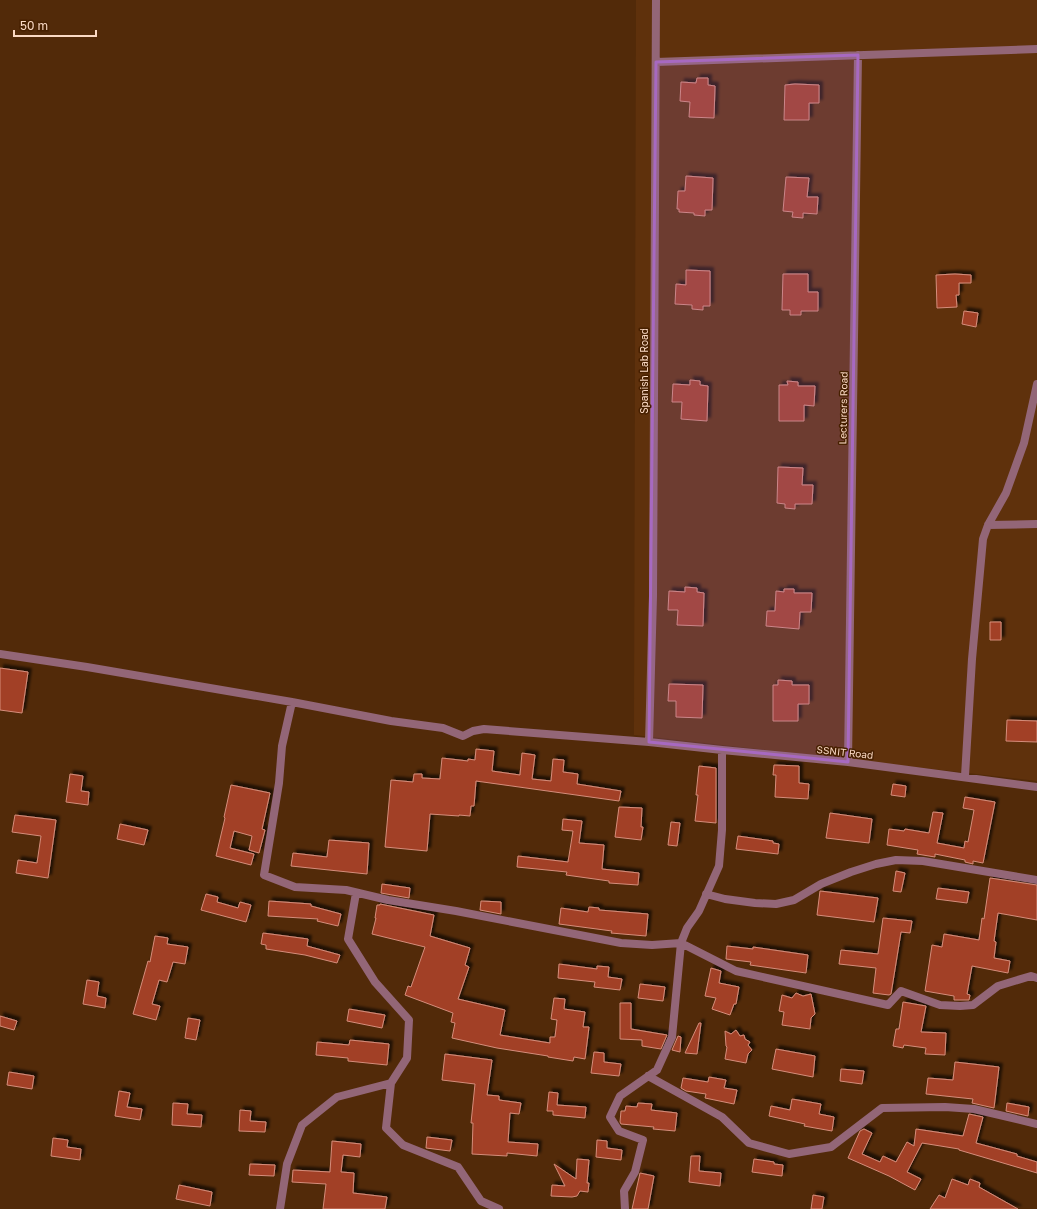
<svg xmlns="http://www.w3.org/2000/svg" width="1037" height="1209" font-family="'Golos Text',sans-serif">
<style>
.built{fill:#5f310c}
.building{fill:#a23f26;stroke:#d58d7b;filter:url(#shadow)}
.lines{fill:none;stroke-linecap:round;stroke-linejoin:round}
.street{stroke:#936677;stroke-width:8}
.marked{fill:#a769c1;fill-opacity:0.2;stroke:#a769c1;stroke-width:3;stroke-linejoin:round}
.labels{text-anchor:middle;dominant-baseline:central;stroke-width:3;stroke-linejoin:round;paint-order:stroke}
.street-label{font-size:10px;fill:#fad9c4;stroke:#472000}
</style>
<defs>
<filter id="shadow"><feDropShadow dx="3.5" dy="-3.5" stdDeviation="1" flood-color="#0009"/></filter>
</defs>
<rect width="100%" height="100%" fill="#522a09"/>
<path class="built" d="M636,0h401v781l-403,-46z"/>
<path class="building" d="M697,78h11v7l7,1 -1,32 -25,-1 1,-15 -10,-1 1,-19 15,1z
M795,84l24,1v18h-10v17h-25l1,-35z
M686,176l27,2 -1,32h-7v6l-11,-1v-2l-15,-1v-3h-2l1,-18h7z
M786,177l23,1 -2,19h11l-1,17 -14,-1v5l-11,-1 1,-5 -10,-1z
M686,270l24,1v35h-7v4l-11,-1v-4l-17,-1 1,-20 10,1z
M783,274h25v18h10v19h-17v4h-11v-5h-8z
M955,274l16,1v8h-12v12h-3l1,12 -20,1 -1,-33z
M964,311l14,2 -2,14 -14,-3z
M690,380l10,1v4l8,1 -1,35 -26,-2 1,-17h-10l1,-18 17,1z
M787,381l11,1v4h17l-1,20 -10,-1v16h-25v-36h9z
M778,467l25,1 -1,17h11l-1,19h-17v5l-10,-1v-4l-8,-1z
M685,587l12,1v4l7,1 -1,33 -26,-1 1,-15h-10l1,-19 16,1z
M784,589h10v4h18l-1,19h-11l-1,17 -33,-3 1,-15h8l1,-20 8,1z
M990,622h11v18h-11z
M0,668l28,4 -6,41 -22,-3z
M778,680l14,1v4h17v19h-11v17h-25v-36h5z
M669,684l34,1 -1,33 -26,-1v-16h-8z
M1007,720l30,1v21l-31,-1z
M476,749l18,2 -2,20 28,4 2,-22 13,2 -3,24 19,2 2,-22 11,1 -1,12 15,2 -1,10 44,7 -2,10 -143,-20 -2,25h-3l-1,10 -11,-1v1l-29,-2 -3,37 -42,-4 6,-67 22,2 1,-8h8v4l18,1 2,-21 26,3v-2l7,1z
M774,765l25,1v17l10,1 -1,15 -33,-2 1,-22h-3z
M699,766l17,2v55l-21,-2 3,-26h-2z
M70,774l13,2 -2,15 8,1 -1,13 -22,-3z
M893,784l13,2 -1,11 -14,-2z
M231,785l39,8 -8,36 3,1 -6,23 -10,-3 3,-14 -18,-5 -4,17 24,6 -3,11 -35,-9 9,-38 -1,-1z
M965,797l30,5 -12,61 -10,-2v3l-8,-2v-2l-30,-6v3l-18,-3 1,-4 -31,-5 2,-16 15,2 1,-2 24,4 4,-21 10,1 -6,30 27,5 1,-7 3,1 6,-32 -11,-2z
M619,807l23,1 -1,19h2l-2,13 -26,-3z
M830,813l42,6 -3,24 -43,-5z
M15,815l41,5 -8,58 -32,-5 2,-13 19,3 4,-27 -29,-4z
M563,819l19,2 -3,22 25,2 -2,24 37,4 -1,12 -29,-2v-2l-43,-6 1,-3 -50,-5 1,-11 50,6 5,-31 -11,-1z
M671,822l9,1 -3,23 -9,-1z
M120,824l28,6 -4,15 -27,-6z
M738,836l35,5v2l6,1 -1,10 -42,-5z
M329,840l40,3 -2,31 -76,-8 2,-13 34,4z
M896,871l9,2 -4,19 -8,-1z
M990,878l47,7v35l-39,-7 -4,28 2,1 -2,16 16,3 -2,12 -36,-7 -5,28 3,1 -1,5h-15v-4l-29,-5 7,-46 10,2 2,-13 35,6 3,-22 2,1z
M382,884l28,4 -1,10 -28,-5z
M938,888l31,4 -2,11 -31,-4z
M820,891l58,7 -4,24 -57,-7z
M206,894l12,3 -1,5 21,6 2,-6 11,3 -5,17 -45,-12z
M269,901l42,3v2l30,8 -3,12 -21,-5 1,-2 -50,-3z
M481,901l20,1v12l-21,-4z
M380,904l54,11 -4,21 40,12 -5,17 4,2 -11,32 47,11 -5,25 50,8v-6h5l2,-17 -6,-1 3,-21 11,1 -1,10 21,3 -2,15h6l-4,32 -11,-2 -1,4 -25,-4v-1l-51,-8 -45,-10 3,-15 -4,-1 2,-9 -48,-18 3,-9 3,1 14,-40 -53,-13 4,-16h-1l2,-13h3z
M589,907l10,1v2l49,4 -2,22 -35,-3 1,-2 -53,-7 2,-16 27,4z
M883,918l29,3 -2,12 -9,-1 -10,62 -2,1 -16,-2 3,-25 -37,-4 2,-14 37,4z
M263,933l45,6 -1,7 33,9 -3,8 -32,-8 -39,-6v-4l-5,-1z
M155,936l13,2 -1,6 21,3 -3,17 -12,-2 -6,20 -8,-2 -7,24 8,2 -4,14 -23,-6 15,-53 2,1z
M727,946l26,3v-2l55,8 -2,18 -56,-8 1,-3 -25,-3z
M559,964l38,5v-3l12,1 -1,10 14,2 -2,11 -26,-3 1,-5 -37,-4z
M711,968l10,3 -2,12 20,4 -3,17h-2l-4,11 -18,-6 4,-11 -11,-2z
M87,980l12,2 -2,14 9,2 -1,10 -22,-4z
M640,984l25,3 -2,14 -25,-3z
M796,993l7,3 8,-2 4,20 -4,4 -1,11 -28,-4 2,-13 -5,-1 3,-16 10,3z
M903,1002l23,4 -5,26 25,1 -1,22 -20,-1 1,-6 -22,-3 -1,3 -10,-2 3,-17h3z
M620,1003h11v26l36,6 -6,14 -19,-3v-6l-22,-1z
M349,1009l36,6 -3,13 -35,-7z
M0,1016l17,5 -3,9 -14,-4z
M188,1018l12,2 -4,20 -11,-2z
M699,1023h2l-4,31 -12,-1z
M736,1030l4,6 4,-1 1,4 5,3 -2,3 4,5 -4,4 -2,9 -21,-4 2,-12 -1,-1 -1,-15 6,3z
M678,1036l3,1 -1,15 -8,-2z
M350,1040l39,4 -2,21 -39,-4v-3l-32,-3 1,-13 32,3z
M776,1049l39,7 -2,21 -41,-8z
M594,1052l10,1v9l17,2 -2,12 -28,-3z
M445,1054l47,6 -5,35 12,1v4l22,3 -2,11 -9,-1 -2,29 30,2 -1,12 -30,-3v3l-35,-2 1,-31h-2l4,-39 -33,-4z
M955,1062l44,5 -5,41 -22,-5 1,-4 -47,-5 2,-16 25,2z
M841,1069l23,2 -2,13 -22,-3z
M9,1072l25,4 -2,13 -25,-4z
M709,1077l17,3 -2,8 13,2 -3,14 -29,-6 1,-4 -20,-3 -5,-3 2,-10 25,4z
M119,1091l11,2 -3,14 15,2 -2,11 -25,-4z
M549,1092l9,1 -1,12 29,2 -1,11 -32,-3v-4h-6z
M792,1099l29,5 -2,10 15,3 -2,14 -28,-5 1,-2 -36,-8 2,-10 19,4z
M173,1103l15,1 -1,10 15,1 -1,12 -29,-2z
M638,1103l14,1 -1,6 26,3 -2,18 -22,-2 1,-2 -33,-3 -1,-2 1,-11h4l1,-5 11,1z
M1007,1103l22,4 -1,9 -22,-5z
M240,1110l11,1 -1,10 16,1 -1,10 -26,-1z
M969,1114l14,3 -7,26 41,11v2l20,6v11l-78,-23v-1l-37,-6 -15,29 14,7 -6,11 -26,-14 -41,-18 12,-27 4,-2 8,4 -10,21 18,8 3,-6 13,6 11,-20 7,4 2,-17 47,7z
M427,1137l25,3 -2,11 -24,-3z
M53,1138l15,2 -1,7 14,2 -1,11 -29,-4z
M597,1140l10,1v7l15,2 -1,10 -25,-3z
M332,1141l29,3 -1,13 -17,-2 -2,17 13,1 -1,20 34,4 -2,12h-62l3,-25 -34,-2 1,-12 37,2z
M691,1156h9l-1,15 22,2 -1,13 -31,-4z
M577,1159l12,1 -2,23h2l-1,9 -8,-1 -3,5 -5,1 -21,-1 1,-11 13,1 -11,-22 22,15z
M754,1159l20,3v2l9,1 -1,11 -30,-4z
M250,1164l25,1 -1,11 -25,-1z
M640,1173l14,3 -6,33h-16z
M952,1179l16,6 2,-6 10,4 -1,4 39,22h-88l9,-14 6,3z
M179,1185l33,7 -2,14 -34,-7z
M813,1195l11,2 -2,12h-11z"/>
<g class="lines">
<path class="street" d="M656,62l381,-13
M988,525l49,-1
M0,654l87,13 205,35 99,19 52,7 20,8 10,-5 11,-2 165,13 73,8 126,12 189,25
M292,702l-10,44 -3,37 -15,92 31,12 51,3 42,10 68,11 165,32 31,2 29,-2 55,28 152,34 13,-14 39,14 20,1 13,-1 25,-19 33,-10 6,2
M649,742l4,-146 3,-596
M848,762l10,-707
M965,776l7,-117 11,-120 5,-14 18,-32 18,-50 13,-59
M356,893l-8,46 27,43 34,38 -2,38 -16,25 -5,45 17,17 55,22 23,34 18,8
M706,894l19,5 30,4 21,1 18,-4 27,-16 30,-12 25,-8 20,-4 27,1 114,19
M648,1076l74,41 27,26 40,11 42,-7 51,-39 63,-1 29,2 63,15
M280,1209l7,-45 15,-39 35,-28 54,-14
M625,1209l-1,-18 11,-19 8,-32 -24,-9 -9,-14 10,-21 37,-26 15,-33 9,-94 6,-15 12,-17 20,-45 3,-36v-80"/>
</g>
<path class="marked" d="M858,55l-10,707 -199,-20 7,-680z"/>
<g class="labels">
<g class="street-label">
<text transform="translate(644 371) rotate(-90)">Spanish Lab Road</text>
<text transform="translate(843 408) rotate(-89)">Lecturers Road</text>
<text transform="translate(845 752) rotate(6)">SSNIT Road</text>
</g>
</g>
<path d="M14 30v6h82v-6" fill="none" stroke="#fad9c4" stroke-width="2"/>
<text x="20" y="30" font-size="12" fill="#fad9c4" stroke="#472000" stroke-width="3" paint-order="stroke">50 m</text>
</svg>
